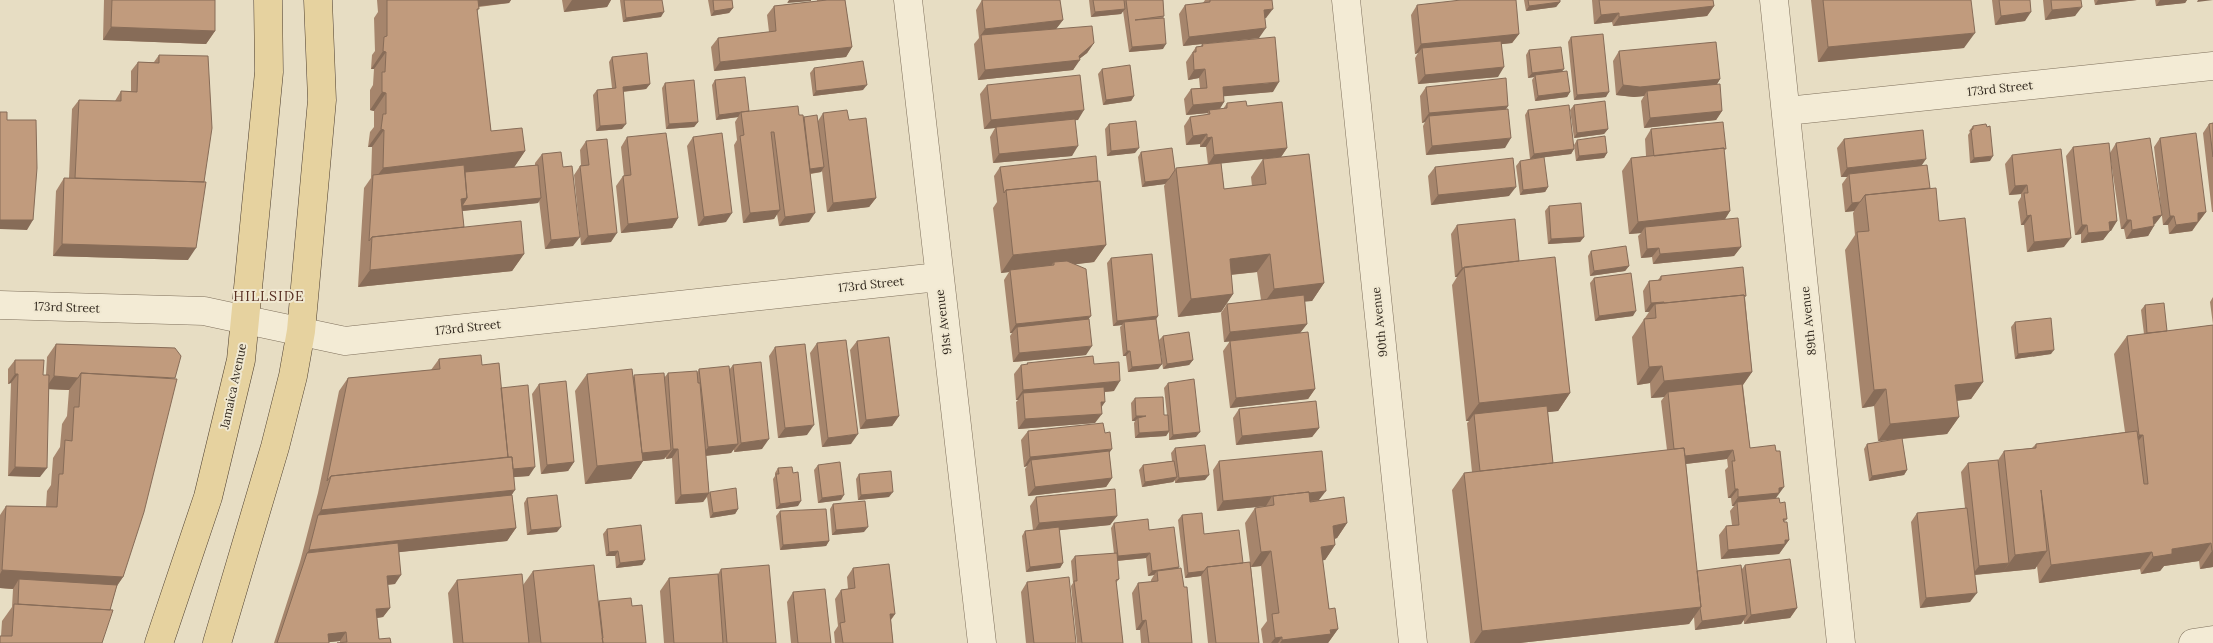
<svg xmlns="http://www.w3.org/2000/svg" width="2213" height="643" font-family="Lora,serif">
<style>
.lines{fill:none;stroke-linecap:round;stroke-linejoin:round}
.minor-casing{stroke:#7f705c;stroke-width:29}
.major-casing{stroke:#4d3e30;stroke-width:29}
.minor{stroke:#f3ebd5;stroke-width:28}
.major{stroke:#e6d29f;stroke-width:28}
.wall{fill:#a6856c}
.shaded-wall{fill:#876c58}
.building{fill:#c19b7d;stroke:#876c58}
.labels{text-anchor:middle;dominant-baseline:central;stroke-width:4;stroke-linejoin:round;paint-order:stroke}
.street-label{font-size:12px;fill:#31281e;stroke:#f0e8d1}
.neighbourhood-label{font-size:14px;letter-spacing:1px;fill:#583023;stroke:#f0e8d1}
</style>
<rect width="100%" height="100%" fill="#e7ddc3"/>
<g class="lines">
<g class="minor-casing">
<path id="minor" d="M908,0l74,643
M1346,0l67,643
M1774,0l67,643
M1787,111l426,-45
M0,305l204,6 141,30 593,-64
M2193,643l20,-3"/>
</g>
<g class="major-casing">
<path id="major" d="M159,643l49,-146 33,-137 28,-288 -1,-72
M217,643l58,-196 18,-71 8,-45 21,-231 -4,-100"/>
</g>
<use href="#minor" class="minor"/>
<use href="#major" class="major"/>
</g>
<path class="wall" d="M104,0h111v31l-9,13 -103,-4z
M377,0h134l-2,3 -30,4 -2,5 14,119 34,20 -11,16 21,-2v-2l7,-9 31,92 -28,3 -6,-49 -1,3 -76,8 2,16 60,27 -12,17 -154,16 6,-99 7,-10 1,-31h-4l2,-15 4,-5v-16l-4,-1v-20l3,-5 1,-16h-3l1,-14 3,-4 -1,-33 4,-6z
M562,0h49l-4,7 -43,5z
M620,0h42l-1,17 -38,5z
M708,0h24l1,8 -4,5 -18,3z
M817,0h28l7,47 -6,10 -132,14 -3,-24 7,-9 51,-6 -2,-17 7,-9 43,-5z
M982,0l81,20 -7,9 38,14 -7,10 -8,6 -6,11 -95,10 -4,-36 5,-6 -3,-28z
M1089,0h74l1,16 -1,2v31l-34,3 -6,-41 -2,3 -30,3z
M1205,0h67l-6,18h-1l-6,20 -76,8 -4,-32 6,-9 18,-2z
M1524,0h36v2l-4,5 -30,4z
M1592,0h121l1,6 -7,10 -94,10 -1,-4 -18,2z
M1811,0h160l-7,48 -146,14z
M1992,0h38l-5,21 -30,4z
M2043,0h38l-6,16 -30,4z
M2094,0h43l-42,5z
M2155,0h32l-2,3 -29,3z
M1417,5l102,29 -7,9 -10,1 -4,33 -80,7 -3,-26 3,-5 -3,1 -4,-39z
M1571,37l35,60 -32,3 -6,-58z
M1202,44l71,48 -49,4v6l-5,7h4l4,-6 20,3 40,42 -6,9 -60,6 3,26 28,-3 -1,-9 12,-18 61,124 -12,18h-7l2,23 -7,9 -76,9 -3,-29 6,-9 34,-4 -4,-28 -26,3 2,19 -12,18 -43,5 -14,-131 1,-2 -23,3 -4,-30 3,-5 34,18 1,-2 32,-3 -2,-18h-6v-3l-14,1 -2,-19 6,-9 16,-2 2,-2 -22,2 -2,-16 7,-10 9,-1 -1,-10 -11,2 -2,-18 10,-15 5,-1z
M1529,50l33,21 8,21 -3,5 -32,4 -3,-21 2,-3 -6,1 -2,-23z
M1619,51l101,28 -3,5 5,27 -6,9 -72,8 -3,-27 3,-5 -10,1 -18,-2 -3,-34z
M159,55l29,205 -135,-4 3,-65 8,-13h5l3,-69 7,-9 36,1 6,-10h10v-20l7,-9h16z
M612,57l38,27 -4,5 -23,3 -1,37 -26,2 -3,-36 4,-5 15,-2 -3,-26z
M814,68l49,22 -50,6 -3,-23z
M1102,69l32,27 -3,5 -28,4 -5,-31z
M715,80l34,31 50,4 19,6 5,-8 26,7 27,78 -7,9 -42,5 -5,-41 -1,1 -10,2 -2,48 -30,4 -2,-12 -3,5 -31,4 -9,-78 3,-5 -2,-18 3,-5 -22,3 -4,-35z
M665,83l33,39 -4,5 -28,2 -4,-41z
M987,85l91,35h-3l-3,36 -79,7 -3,-26 5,-9 -11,1 -4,-35z
M1426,87l82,19 -2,3 -1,39 -79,7 -3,-29 2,-4 -3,1 -2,-27z
M1574,105l34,24 -4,5 -30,4 -4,-28z
M1528,110l46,39 -3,5 -41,5 -5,-44z
M2213,123v89h-1l-9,-79 6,-9z
M1109,124l26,29 -28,3 -2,-27z
M1973,126l17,35 -20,2 -2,-28 2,-3 -1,-1z
M1651,129l73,23 6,59 -5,8 16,28 -7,9 -81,8 -1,-7 -11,1 -3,-22 3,-3 -12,1 -7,-63 9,-13 15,-2 -1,-17z
M627,137l51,81 -6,10 -51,5 -5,-47 7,-10h1l-3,-29z
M693,137l33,85 -28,4 -11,-80z
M2160,138l46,74 -14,19 -23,3 -1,-9h-5l-9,-78z
M1844,139l77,27 9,22 53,194 -12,17 -14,2 2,16 -12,17 -45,5 5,31 -3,5 -35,6 -5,-32 3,-5 26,-4 -15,1 -4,-35 -12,2 -17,-158 10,-15 -2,-22 1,-2 -9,1 -3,-28 5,-7h-6l-4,-29z
M1577,140l30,13 -3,5 -28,3 -2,-16z
M586,141l25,101 -30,3 -7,-70 6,-9 1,-1 -1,-15z
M2116,143l46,72 -8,10 -6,11 -22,3 -2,-10h-3l-11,-74 7,66 -14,19 -22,3v-9l-6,1 -9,-79 7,-9 37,6z
M2012,155l52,92 -37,5 -3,-27h-3l-3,-23 3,-5v-3l-12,1 -4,-31z
M1520,161l28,26 -3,5 -25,3 -4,-29z
M1000,167l98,14 8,64 -12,17 -19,2 14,55 -3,36 -73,7 -3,-26 2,-3h-2l-6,-53 5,-8 -8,1 -8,-65 4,-6 -3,-26z
M1435,167l74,29 -78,9 -3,-29z
M1549,206l35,31 -4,5 -32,2 -3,-33z
M1457,225l62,36 51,132 -12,18 -10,1 5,51 114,-13 -6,-49 3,-4 -13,1 -1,-15 -13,2 -5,-48 17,-25h-4l-2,-21 6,-10 9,-1 3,-4 85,20 -1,1 7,75 -9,13 7,63 27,49 -2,1 5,5 7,16 -3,3 5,18 -10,14 -58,5 -2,-24 7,-9 6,-1 -2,-14 4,-5h-2l-1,-8h-3l-3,-28 3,-3 -1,-8 -41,5 11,107 45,-2 3,-4 52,43 -7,10 -46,6v-4l-3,4 -46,6 -1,-13 -5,7 -169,19h-50l-18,-153 12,-17 8,-1 -5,-49 2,-2h-3l-14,-136 5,-8h-2l-4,-43z
M1591,251l38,15 -4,5 -35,5 -2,-20z
M1111,258l47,58 -2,3 6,45 -4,5 -30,3 -2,-16h-3l-3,-29 2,-2 -9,1 -6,-63z
M1594,278l39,38 -38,5 -5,-38z
M2213,297v270l-13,2 -1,-8 -35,5 -4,5 -19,3 -1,-5 -101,14 -2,-17 -2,3 -60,6 -5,27 -50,6 -9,-86 6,-9 48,-5 -4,-36 7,-9 30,-3 6,-9 28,-3 4,-4 89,-12 -11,-78 13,-18 17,-2 -3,-24 4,-5 22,26 46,-6 -3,-23z
M2015,322l36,32 -36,5 -4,-32z
M1163,336l30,24 -4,5 -26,4 -4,-29z
M857,341l42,75 -7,10 -32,3 -10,-79z
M1230,341l85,48 -7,10 -78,9 -7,-57z
M817,343l34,101 -29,3 -12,-94z
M56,344l119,4 -52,229 -6,8 -7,25 -8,33 -101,-7 1,-15 10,-14 1,-18 -13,-1v-73l6,-9 40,1 1,-16 4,-6 2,-27 7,-11 2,-23 5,-8 2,-26 -20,-1 -9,88 -32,-1 3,-93 -3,1v-15l7,-9 28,15h3l1,-18z
M775,347l32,88 -29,3 -9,-82z
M439,359l43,6 19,23 28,88 -15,1 -2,18 4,33 -9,13 -108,11 -4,32 -7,1 2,23 -7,9 -6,1 2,21 -39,4v-2l-11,1v1h-55l26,-81 18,-69 21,-102 9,-13 83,-8z
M1027,363l67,1 20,27 -9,1 -10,31 -77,6 -2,-27 2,-2h-2l-2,-26 7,-9h5z
M733,365l29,84 -28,3v-3l-3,4 -25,3 3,37 1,-1 28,17 -3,5 -25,4 -3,-21 -4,5 -28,2 -3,-46 -6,1v-2l-2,2 -21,2 -12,18 -46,5 -10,-93 12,-17 77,4 4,-5h29l2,-4 30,1z
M1168,383l28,54 -27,3v-8l-3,4 -31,2 -1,-15 1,-2h-3l-1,-18 4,-5 29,17h3l-3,-27z
M539,384l35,78 -6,9 -27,3 -9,-80z
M1239,409l80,19 -7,9 -76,8 -3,-27z
M1028,431l77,2 4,19 3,26 -6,9 -78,9 -3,-27 2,-3 -3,1 -3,-27z
M1175,448l30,32 -30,3v-3l-2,2 -31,5 -3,-17 4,-5 29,-4 -1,-8z
M1219,461l100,39 28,23 -10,15 -2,1v6l-10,15h-3l7,49 9,20 -10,14h-65l-2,-14 6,-8 -6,-55 -10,1 8,76h-51l-7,-67 -16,2 -7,-58 4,-5 22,19 39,29 7,-1 -5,-39 10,-15 11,-2 -49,5 -4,-41z
M818,465l23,35 -23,3 -4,-33z
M778,468l20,38 -22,3 -3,-30 2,-3v-3z
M859,474l30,23 -31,3 -2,-21z
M1036,497l81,19 -7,9 -51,5 4,33 -3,5 -34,4 -4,-36 3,-5 8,-1 -3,-24z
M527,498l30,34 -30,3 -3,-32z
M833,504l31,28 -32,3 -2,-26z
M780,511l49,30 -3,5 -46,4 -4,-34z
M1114,523l35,7 30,37 -1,1 6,19 8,56h-51l-1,-13h-4l-4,-37 6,-10 13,-1v-2l3,-5 -6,1 -2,-18 -29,3 2,18 -3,4 7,60h-46l-6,-57 2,-3 -2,-22 4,-5 39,-2 -3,-26z
M607,529l38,31 -3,5 -26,3 -1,-12h-9l-3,-22z
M853,568l42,46 -4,6 2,23h-58l-1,-11 4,-6 -3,-27 6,-9 7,-1 -1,-12z
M721,569l55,74h-112l-4,-52 9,-13 49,-4z
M533,571l65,31 34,4 14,37h-193l-5,-50 9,-13 66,5z
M1027,582l49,61h-50l-5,-51z
M793,592l38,51h-40l-4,-41z"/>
<path class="shaded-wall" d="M411,0h100l-2,3 -122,13z
M572,0h39l-4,7 -43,5z
M789,0h22v1l-24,2z
M2098,0h39l-42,5z
M2160,0h27l-2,3 -29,3z
M2198,0h15l-16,2z
M1560,2l-4,5 -30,4 3,-5z
M1714,6l-7,10 -94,10 6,-9z
M2082,7l-7,9 -30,4 7,-10z
M733,8l-4,5 -18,3 3,-5z
M1125,9l-4,5 -30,3 4,-5z
M1273,9l-7,9 -9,1 7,-9z
M664,12l-3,5 -38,5 3,-4z
M2031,12l-6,9 -30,4 6,-9z
M1619,13l-7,9 -18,2 7,-9z
M1063,20l-7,9 -75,6 -2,3 6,-9z
M111,27l104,4 -9,13 -103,-4z
M1266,28l-7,10 -76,8 6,-9z
M1975,33l-11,15 -146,14 10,-15z
M1519,34l-7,9 -90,10v-5l-4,5 -3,1 6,-10z
M1094,43l-7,10 -9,7h2l-7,10 -95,10 7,-10 94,-14z
M1166,44l-3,5 -34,3 3,-5z
M852,47l-6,10 -132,14 6,-9z
M383,51l3,1 -12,17h-3z
M1504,67l-6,10 -80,7 7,-9z
M1205,69l-6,9 -11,2 6,-10z
M1564,69l-4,5 -25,1 -1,2 -6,1 4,-5z
M1720,79l-6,10 -67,2 -3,5 -10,1 -18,-2 7,-10z
M1279,82l-6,10 -57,5 7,-10z
M650,84l-4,5 -27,3 4,-5z
M867,85l-4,5 -50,6 3,-5z
M382,92l4,1 -12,18 -4,-1z
M1570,92l-3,5 -32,4 3,-5z
M1609,92l-3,5 -32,3 3,-5z
M1134,96l-3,5 -28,4 3,-5z
M1224,102l-6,10 -9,-2 -1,3 -22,2 7,-10z
M1508,106l-6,9 -73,1 -4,6 -3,1 7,-10z
M1084,110l-6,10 -94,9 7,-9z
M1722,111l-6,9 -72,8 6,-10z
M741,112l-3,5 -22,3 3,-5z
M698,122l-4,5 -28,2 3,-5z
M626,124l-4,5 -26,2 4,-5z
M381,129l3,1 -12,17h-4z
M1608,129l-4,5 -30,4 3,-5z
M1207,134l-7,10 -14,1 7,-9z
M1212,137l-6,10h-6l7,-9z
M1511,138l-6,10 -79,7 6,-9z
M1078,146l-6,10 -79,7 6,-9z
M1139,148l-4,5 -28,3 4,-5z
M1287,148l-6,9 -73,8 6,-10z
M1574,149l-3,5 -41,5 4,-5z
M525,151l-12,18 -141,14 11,-15z
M1607,153l-3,5 -28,3 3,-5z
M1993,156l-3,5 -20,2 4,-5z
M1926,159l-6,9 -71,6 -2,3h-6l6,-9z
M824,167l-3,5 -15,2 3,-5z
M1169,179l-4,5 -23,3 3,-5z
M2027,185l-6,9 -12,1 6,-9z
M1516,187l-7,9 -78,9 7,-10z
M1548,187l-3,5 -25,3 3,-5z
M467,198h74l-3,5 -86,9 9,-13z
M876,198l-7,9 -42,5 6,-9z
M1860,202l-6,9 -9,1 7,-9z
M780,210l-6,9 -31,4 7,-10z
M1730,211l-8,13 -77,3 -4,6 -12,1 9,-12z
M2206,212l-7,9 -8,1 7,-9z
M732,213l-6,9 -28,4 6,-9z
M815,213l-6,9 -30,4 6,-9z
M2031,215l-7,10h-3l6,-9z
M2162,215l-7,9 -9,2 7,-9z
M2170,216h4l-6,9h-5z
M678,218l-6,10 -51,5 7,-9z
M0,220h33l-6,10 -27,-1z
M2127,220h4l-7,9h-3z
M2117,221l-6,10h-8l6,-9z
M2198,222l-6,9 -23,3 7,-9z
M2082,225h5l-6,9 -6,1z
M2154,226l-6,10 -22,3 6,-9z
M2110,231l-7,9 -22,3 7,-10z
M617,233l-6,9 -30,3 7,-9z
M580,237l-7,9 -28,3 6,-9z
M1584,237l-4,5 -32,2 3,-5z
M2071,238l-7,9 -37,5 7,-10z
M62,244l134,4 -8,12 -135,-4z
M1106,245l-12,17 -40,5v-5l-4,5 -40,3 -1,2 -8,1 12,-18z
M1741,247l-7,9 -81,8 7,-10z
M1659,248l-7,9 -11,1 6,-9z
M524,254l-12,17 -154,16 12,-17z
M1270,254l-13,18 -40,4 13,-17z
M1629,266l-4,5 -35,5 4,-5z
M1462,268h2l-7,9h-2z
M1324,283l-12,18 -50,5 12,-17z
M1233,294l-12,18 -43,5 13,-18z
M1664,302l-6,9 -3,-7 -6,8h-4l6,-9z
M1636,311l-3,5 -38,5 4,-5z
M1091,316l-7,9 -67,2 -5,6h-2l6,-9z
M1158,316l-3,5 -31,1 -2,3 -9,1 4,-5z
M1307,324l-7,9 -76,9 6,-10z
M1092,346l-6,9 -73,7 6,-9z
M2054,350l-3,4 -36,5 3,-5z
M1127,351h3l-4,5h-3z
M1193,360l-4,5 -26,4 4,-5z
M1162,364l-4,5 -30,3 4,-5z
M1662,366l-12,17 -13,2 12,-18z
M1752,372l-12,17 -72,3 -4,5 -13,1 13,-17z
M15,374h3l-7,9 -3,1z
M54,376l24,2 -9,12 -24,-1z
M1120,381l-6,10 -91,8v-6l-5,7h-2l7,-10z
M1983,382l-12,17 -28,3 12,-17z
M1315,389l-7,10 -78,9 6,-10z
M1886,389l-12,17 -12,2 12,-18z
M1570,393l-12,18 -84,9v-6l-5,7h-3l13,-18z
M1101,402h4l-6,9z
M1102,414l-7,9 -77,6 7,-10z
M899,416l-7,10 -32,3 6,-9z
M1136,416h10l-8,2 -3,3h-3z
M1959,417l-12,17 -69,7 12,-17z
M814,425l-7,10 -29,3 7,-10z
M1319,428l-7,9 -76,8 6,-9z
M1169,431l-3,5 -31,2 4,-5z
M1200,432l-4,5 -27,3 4,-5z
M858,434l-7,10 -29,3 6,-9z
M2139,435h4l-13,17 -3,1z
M769,439l-7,10 -28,3 7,-9z
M738,444l-7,9 -29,3 6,-9z
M673,449h5l-6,9 -6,1z
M1112,449l-7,10 -74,1 -4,6 -3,1 6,-10z
M671,450l-7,9 -30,3 6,-9z
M1733,450l-6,9 -59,7 7,-9z
M643,461l-12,18 -46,5 12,-18z
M574,462l-6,9 -27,3 6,-9z
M15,467l32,1 -7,9 -32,-1z
M535,467l-6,9 -27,2 7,-9z
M1907,470l-3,5 -35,6 3,-5z
M1209,475l-4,5 -30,3 4,-5z
M1177,477l-4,5 -31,5 3,-5z
M1112,478l-6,9 -78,9 7,-9z
M1784,487l-11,15h-36l-3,4h-2l6,-9z
M1735,489h3l-7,9h-3z
M515,490l-12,18 -185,7 3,-5z
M1326,491l-7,9 -45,5 -1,-9z
M893,492l-4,5 -31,3 3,-5z
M709,493l-6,9 -28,2 6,-9z
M844,495l-3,5 -23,3 4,-5z
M1272,496l-6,10 -49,5 6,-10z
M801,501l-3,5 -22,3 4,-5z
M738,509l-3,5 -25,4 3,-5z
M1117,516l-7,9 -77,8 6,-10z
M1347,523l-10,15 -14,3 10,-15z
M561,527l-4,5 -30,3 4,-5z
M868,527l-4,5 -32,3 4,-5z
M516,528l-9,13 -203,21 3,-9 2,-3z
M1785,540h4l-10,14 -58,5 7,-9z
M829,541l-3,5 -46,4 3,-5z
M2211,543l-12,18 -35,5 -4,5 -19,3 12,-17 19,-8z
M1335,545l-10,15 -15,2 11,-15z
M618,551l-3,5h-9l3,-4z
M1271,551l-10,15 -10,1 10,-15z
M2047,551l-12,18 -32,3 12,-17z
M2212,551h1v16l-13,2z
M2152,552l-12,17 -101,14 12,-18z
M1150,553l-4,5 -31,3 3,-5z
M645,560l-3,5 -26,3 4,-5z
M1063,563l-3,5 -34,4 4,-5z
M2009,563l-6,9 -31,3 7,-9z
M1179,567l-4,5 -18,-1 -3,4 -6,1 4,-5z
M1207,567l-6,9 -16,2 3,-5z
M2,570l121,7 -12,18 -92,-16 -6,10 -13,-1v-14z
M401,575l-6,9 -15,1 7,-9z
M1977,593l-7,9 -50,6 6,-10z
M1701,607l-12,17 -169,19h-46l8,-12z
M390,608l-7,9 -14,2 7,-10z
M1797,608l-7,10 -46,6 7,-9z
M890,614h5l-7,9z
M1747,615l-6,9 -46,6 7,-9z
M1146,620l-6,10h-4l6,-9z
M1338,629l-10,14h-48l2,-3z
M346,632l-6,9 -19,2 7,-9z
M1282,637l-4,6h-7l4,-5z"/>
<path class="building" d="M112,0h103v31l-104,-4z
M387,0h91l1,9h-2l14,122 31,-3 3,23 -142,17 1,-38 -3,-1 2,-15h3v-21l-4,-1v-20h3l1,-20 -3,-1 1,-14 3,-1z
M624,0h38l2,12 -38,6z
M713,0h19l1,8 -19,3z
M827,0h18l7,47 -132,15 -2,-24 58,-7 -2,-25z
M982,0h78l3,20 -78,9z
M1093,0h31l1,9 -30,3z
M1126,0h37l1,16 -29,4 29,-2 2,26 -34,3z
M1210,0h62l1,9 -9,1 2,18 -77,9 -4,-32 25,-3z
M1461,0h55l3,34 -98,10 -4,-39z
M1528,0h32v2l-31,4z
M1599,0h114l1,6 -95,11v-4l-18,2z
M1823,0h148l4,33 -147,14z
M1999,0h31l1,12 -30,4z
M2051,0h30l1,7 -30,3z
M1092,26l2,17 -15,13 1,4 -95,10 -4,-35z
M1603,34l6,58 -32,3 -6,-58z
M1275,37l4,45 -56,5 1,15 -31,3 -2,-16 16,-1 -2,-19 -11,1 -1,-18h3v-5l7,-1 -1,-2z
M1501,41l3,26 -79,8 -3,-27z
M1716,42l4,37 -80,8 -17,-2 -4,-34z
M1561,47l3,22 -32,4 -3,-23z
M647,53l3,31 -27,3 3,37 -26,2 -3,-36 19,-2 -4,-31z
M159,55l49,1 4,72 -8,54 -129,-4 4,-78 42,1v-10l16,1 1,-30 21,1z
M863,61l4,24 -51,6 -2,-23z
M1130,65l4,31 -28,4 -4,-31z
M1567,71l3,21 -32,4 -3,-21z
M1080,75l4,35 -93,10 -4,-35z
M745,77l4,34 -30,4 -4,-35z
M1506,78l2,28 -79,7 -3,-26z
M694,80l4,42 -29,2 -4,-41z
M1720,84l2,27 -72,7 -3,-27z
M1246,101l1,5 35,-4 5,46 -73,7 -2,-18 -5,1v-4l-14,2 -3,-19 20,-3 -1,-4 18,-2v-5z
M1605,101l3,28 -31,4 -3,-28z
M1569,105l5,44 -40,5 -6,-44z
M798,106l1,9h4l12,98 -30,4 -11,-85h-3l9,78 -30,3 -10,-77 4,-1 -3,-23z
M1508,109l3,29 -79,8 -3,-30z
M847,110l2,10 17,-2 10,80 -43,5 -10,-90z
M0,112h7v8h29l1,48 -4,52h-33z
M817,115l7,52 -14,2 -6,-52z
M1075,119l3,27 -79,8 -3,-27z
M1136,121l3,27 -28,3 -2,-27z
M1723,122l3,27h-2v-1l-70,8 -3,-27z
M2213,123v34l-4,-33z
M1986,124l1,3 3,-1 3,30 -19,2 -3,-28 2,-1v-3z
M1923,130l3,29 -79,9 -3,-29z
M666,133l12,85 -50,6 -5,-48 8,-1 -4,-38z
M722,133l10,80 -28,4 -11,-80z
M2196,133l10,79 -8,1v9l-22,3 -2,-9h-4l-10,-78z
M1605,136l2,17 -28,3 -2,-16z
M2150,138l12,77 -9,2 1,9 -22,4 -1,-10h-4l-11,-77z
M607,139l10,94 -29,3 -8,-70 9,-1 -3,-24z
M2109,143l8,78 -8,1 1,9 -22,2 -1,-8h-5l-9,-78z
M1172,148l3,22 -6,9 -24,3 -4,-30z
M1724,148l6,63 -92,11 -7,-64z
M2061,149l10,89 -37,4 -3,-27 -4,1 -3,-23h4l-1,-8 -12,1 -3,-31z
M561,152l2,15 9,-1 8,71 -29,3 -9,-86z
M1309,154l15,129 -50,6 -4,-35 -40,5 3,35 -42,5 -15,-131 45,-5 3,26 42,-5 -3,-25z
M1096,156l2,25 -92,9 -2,3 -4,-26z
M1544,157l4,30 -25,3 -3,-29z
M1513,158l3,29 -78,8 -3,-28z
M464,165l3,33 -6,1 3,28 -92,10 -3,4 4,-66z
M538,165l3,33 -79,8 5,-8 -2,-26z
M1927,165l3,23 -65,7 -5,7 -8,1 -3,-29z
M64,178l142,4 -10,66 -134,-4z
M1100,181l6,64 -93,10 -7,-65z
M1936,188l3,33 26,-3 18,164 -28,3 4,32 -69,7 -4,-35 -12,1 -17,-158 12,-1 -4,-36z
M1581,203l3,34 -33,2 -2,-33z
M1738,218l3,29 -81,7 -1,-6 -12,1 -2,-22z
M1515,219l4,42 -57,7 -5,-43z
M521,221l3,33 -154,16 2,-33z
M1626,246l3,20 -35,5 -3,-20z
M1152,254l6,62 -41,5 -6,-63z
M1555,257l15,136 -91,10 -15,-136z
M1067,261l19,8 5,47 -75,8 -6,-54 44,-5v-3z
M1743,267l3,29h-1l-1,-1 -80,8v-1l-13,1 -2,-22 12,-1v-4z
M1631,273l5,38 -37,5 -5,-38z
M1304,295l3,29 -77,8 -3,-28z
M1744,295l8,77 -88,9 -2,-15 -13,1 -5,-48 12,-1 -1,-14z
M2164,303l3,28 -20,2 -2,-28z
M2051,318l3,32 -36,4 -3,-32z
M1089,319l3,27 -73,7 -2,-26z
M1156,319l6,45 -30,3 -2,-16h-3l-3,-29z
M2213,325v226h-1l-1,-8 -39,6v5l-19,3 -1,-5 -101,13 -10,-75 6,61 -32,4 -11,-104 32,-3v-4l101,-13 7,53h4l-5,-49h-4l-12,-99z
M1189,332l4,28 -26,4 -4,-28z
M1308,332l7,57 -79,9 -6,-57z
M889,337l10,79 -33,4 -9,-79z
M846,340l12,94 -30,4 -11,-95z
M56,344l119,4 6,8 -6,22 -94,-5 -3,5 -24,-2z
M805,344l9,81 -29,3 -10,-81z
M481,355l1,10 17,-2 9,94 -177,19 -4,5 21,-103 92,-9 -1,-10z
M1093,356l1,8 25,-2 1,19 -97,9 -2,-25 7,-1 -1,-1z
M15,360h29l-1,15h6l-2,93 -32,-1 3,-93h-3z
M761,362l8,77 -28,4 -8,-78z
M729,366l9,78 -30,3 -9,-78z
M632,369l11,92 -46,5 -10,-92z
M697,371l1,12h2l9,110 -28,2 -3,-46h-5l-5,-76z
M81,373l96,6 -33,133 -21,65 -121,-7 4,-64 51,1 2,-33h4l2,-34 7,1 2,-34h5z
M664,373l7,77 -29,3 -8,-78z
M1194,379l6,53 -27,3 -5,-52z
M566,381l8,81 -27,3 -8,-81z
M1742,384l8,64 25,-3 1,6h4l4,36 -5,1v5l-41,4v-8h-3l-3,-28h3l-2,-11 -48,6 -1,-8 -10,1 -6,-57z
M528,385l7,82 -22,2 -1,-12h-4l-7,-69z
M1104,387l1,15h-4l1,12 -77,5 -2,-26z
M1163,397l1,18h4l1,16 -30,2 -1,-15 8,-2h-10l-1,-18z
M1316,401l3,27 -77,8 -3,-27z
M1547,406l6,57 -73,8 -6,-57z
M1103,423l2,10 5,-1 2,17 -82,8 -2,-26z
M1902,438l5,32 -35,6 -5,-32z
M1205,445l4,30 -30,3 -4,-30z
M1684,448l17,159 -219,24 -18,-158z
M1109,451l3,27 -77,9 -4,-27z
M1322,451l4,40 -17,2v-1l-36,4 -50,5 -4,-40z
M512,457l3,33 -194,20 10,-34z
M1998,460l11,103 -30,3 -11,-103z
M1174,461l3,16 -32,5 -2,-17z
M840,462l4,33 -22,3 -4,-33z
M792,467l1,6 5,-1 3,29 -21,3 -4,-30h3l-1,-6z
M891,471l2,21 -32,3 -2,-21z
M736,488l2,21 -25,4 -3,-21z
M1115,489l2,27 -78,7 -3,-26z
M1309,492l1,10 34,-5 3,26 -14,3 2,19 -14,2 8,62 6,-1 3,21 -8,1 1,4 -49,6v-3l-7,1 -3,-24 7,-1 -8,-62 -10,1 -6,-44 19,-3 -1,-9z
M512,495l4,33 -207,22 9,-35z
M557,495l4,32 -30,3 -4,-32z
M1779,498l1,5 5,-1 2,17h-4l1,3h3l2,18h-4v4l-57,6 -2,-24 13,-1 -2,-23z
M865,501l3,26 -32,3 -3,-26z
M1967,508l10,85 -51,5 -9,-85z
M826,509l3,32 -46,4 -3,-34z
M1202,513l2,21 35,-4 4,33 -36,4 -3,4 -16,2 -6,-58z
M1148,519l1,11 25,-3 5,40 -27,4 -2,-18 -32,3 -4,-33z
M641,525l4,35 -25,3 -2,-12 -9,1 -2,-23z
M1059,527l4,36 -33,4 -5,-36z
M398,543l3,32 -14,1 3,32 -14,1 3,30 11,-1 1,5h-54l10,-1 -1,-10 -18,2 1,9h-52l30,-90z
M1117,553l2,26 -3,1 7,63h-41l-8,-62h3l-2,-25z
M1790,559l7,49 -46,7 -6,-50z
M1250,562l9,81h-43l-9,-76z
M889,564l6,50h-5l3,29h-50l-3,-20 5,-1 -4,-32 14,-2 -2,-20z
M594,565l9,78h-62l-8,-72z
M769,565l7,78h-49l-6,-74z
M1741,565l6,50 -45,6 -2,-13 1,-1 -4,-36z
M1181,568l3,19h3l5,56h-43l-3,-23 -4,1 -4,-38 20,-2 -1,-10z
M522,574l7,69h-66l-6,-63z
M718,574l5,69h-49l-5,-65z
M1069,577l7,66h-42l-7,-61z
M19,579l98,6 -7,25 -92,-6z
M825,589l6,54h-33l-5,-51z
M631,598l1,8 10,-1 4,38h-43l-1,-5h1l-4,-37z
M14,604l99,6 -11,33h-102v-7h12z"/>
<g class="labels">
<g class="street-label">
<text transform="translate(2000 88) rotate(-6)">173rd Street</text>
<text transform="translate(871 284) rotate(-6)">173rd Street</text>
<text transform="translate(67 307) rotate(2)">173rd Street</text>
<text transform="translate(1808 321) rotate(-96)">89th Avenue</text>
<text transform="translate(943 322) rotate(-97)">91st Avenue</text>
<text transform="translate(1379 322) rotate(-96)">90th Avenue</text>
<text transform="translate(468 327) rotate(-6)">173rd Street</text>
<text transform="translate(233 386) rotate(-78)">Jamaica Avenue</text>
</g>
<g class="neighbourhood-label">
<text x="269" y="296">HILLSIDE</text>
</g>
</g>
</svg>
